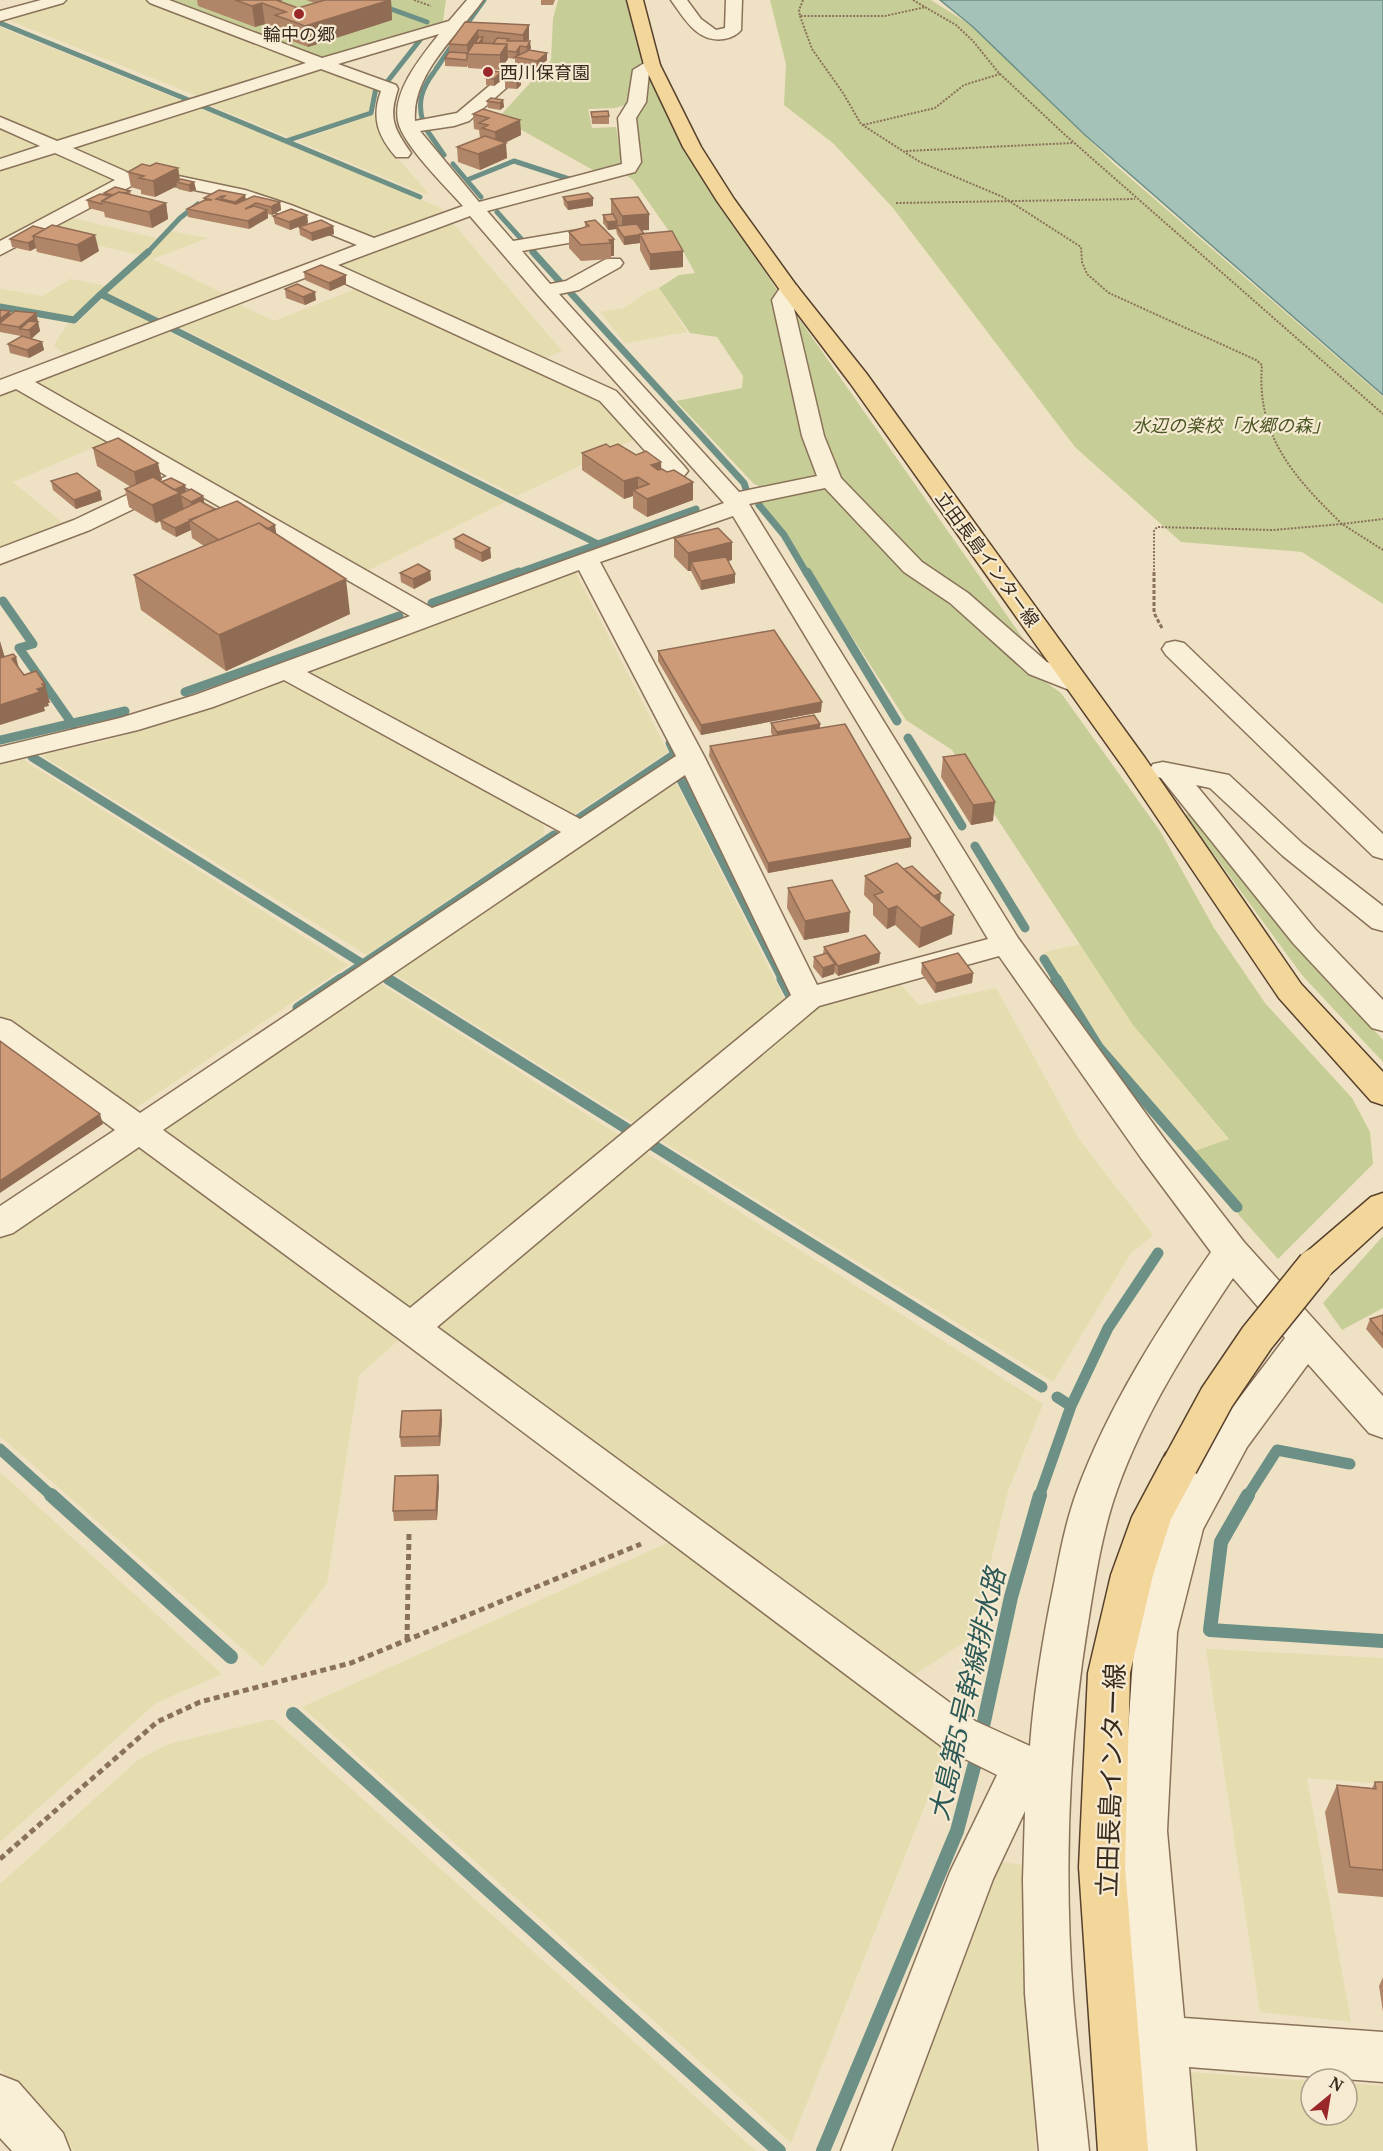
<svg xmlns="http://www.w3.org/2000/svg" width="1383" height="2151" font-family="'Noto Serif','Noto Sans JP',serif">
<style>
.farmland{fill:#e5dcb0}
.green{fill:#c7cd96}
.water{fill:#a5c2b9;stroke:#6c9086;stroke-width:1.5}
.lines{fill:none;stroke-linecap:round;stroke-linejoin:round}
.stream-far4{stroke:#6c9086;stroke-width:5}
.stream-far3{stroke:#6c9086;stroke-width:7}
.stream-far2{stroke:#6c9086;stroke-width:9}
.stream-far1{stroke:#6c9086;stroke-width:11}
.stream{stroke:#6c9086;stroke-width:14}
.minor-casing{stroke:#897259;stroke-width:3}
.major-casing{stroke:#57402d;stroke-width:3}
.path-far2{stroke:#897259;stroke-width:2;stroke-dasharray:2 1.5;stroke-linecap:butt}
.path-far1{stroke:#897259;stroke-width:3;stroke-dasharray:4 2;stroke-linecap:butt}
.path{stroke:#897259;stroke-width:5;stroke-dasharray:6 4;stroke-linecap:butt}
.minor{fill:#f9eed6;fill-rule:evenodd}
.major{fill:#f3d69a;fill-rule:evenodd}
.major-bridge-casing{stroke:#57402d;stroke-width:38;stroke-linecap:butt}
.major-bridge{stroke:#f3d69a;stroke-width:35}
.wall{fill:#b18567}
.shaded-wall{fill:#906c54}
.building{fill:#ce9b78;stroke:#906c54;stroke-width:1.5}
.poi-dot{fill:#9a282a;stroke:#f6ebd2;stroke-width:2}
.labels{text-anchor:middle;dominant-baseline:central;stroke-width:4.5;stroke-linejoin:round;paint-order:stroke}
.far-poi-label{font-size:18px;fill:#392b1e;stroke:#f6ebd2}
.far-park-label{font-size:18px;font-style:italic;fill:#4a5624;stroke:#f6ebd2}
.far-street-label{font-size:18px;fill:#392b1e;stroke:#f6ebd2}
.near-street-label{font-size:26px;fill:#392b1e;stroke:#f6ebd2}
.near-water-label{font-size:27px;font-style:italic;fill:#2d5956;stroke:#f6ebd2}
</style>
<rect width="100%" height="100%" fill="#efe1c3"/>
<path class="farmland" d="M63,0h86l161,61 -1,3 -107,34 -201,-81z
M0,27l187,76 -127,40 -60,-25z
M323,66l51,20 -6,26 -78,26 -82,-34z
M197,107l244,101 4,6 -75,26 -84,-35 -153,-30 -66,-26z
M376,114l11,32 41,47 -4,1 -126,-53z
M0,126l47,21 -47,15z
M52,153h10l57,26 -119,67v-76z
M68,217l88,21 -15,17 -103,-23z
M451,221l111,130 -23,10 -205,-95z
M171,231l37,7 -56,21 77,37 -66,24 -56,-27z
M70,279l37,7 -33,32 -74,-12v-17l43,7z
M358,288l248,113 33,36 -122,59 -342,-171 59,-23 40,19z
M659,288l28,44 -62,11 -25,-31 24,-4 23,-16z
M103,298l52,25 -86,33 -14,-9v-4l14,-21 7,2z
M163,329l342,173 -138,69 -334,-188 3,-5z
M15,386l93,55 -95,41 51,42 -64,26v-158z
M575,571l93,181 -99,66 -267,-144z
M282,680l261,142 1,13 -177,120 -326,-200 67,-15 65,-19z
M22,759l326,206 -217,146 -131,-95v-252z
M667,782l9,1 111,221 -149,122 -247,-154z
M1081,944l52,81 96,115 -37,12 -89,-107 -59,-93z
M897,980l22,25 77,-17 83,151 74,96 -22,18 -78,129 -398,-245 152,-125 21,-10z
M376,981l249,158 -216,176 -250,-185z
M145,1149l256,189 -42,37 -32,208 -64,84 -263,-231v-202l123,-84z
M643,1151l400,253 -35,87 -36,146 -64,42 -480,-351z
M0,1472l222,202 -66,29 -156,139z
M674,1540l274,207 -157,396 -489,-436z
M1206,1649l177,9v126l-76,-6 44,244 -91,-10z
M273,1719l483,432h-682l-74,-82v-185l138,-124 31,-16z
M995,1861l27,4 14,286h-151z
M1189,2072l122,9v34h36v-32l36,3v65h-185z"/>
<path class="green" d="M162,0h284l-3,21 -121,39z
M558,0h73l2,27 9,34 -6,11 -5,31 -16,5 -27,1 4,19 24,-1 5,30 -1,9 -20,8 -98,-55 -1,-4 50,-55 2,-41z
M770,0h161l41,26 142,138 269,233v207l-81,-52 -121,-10 -106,-95 -182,-239 -59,-64 -50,-39 2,-41z
M647,71l37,77 93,142 -3,11 18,63 -2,22 28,90 -57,11 -7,-3 -78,-83 66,-13 1,-12 -26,-39 -27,-4 -31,-45 20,-13 16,-2 -12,-22 -50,-71 -7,-5 9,-6 -4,-41z
M788,303l248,354 -116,-90 -83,-90 -18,-43z
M818,488l14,2 122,110 68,65 39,28 99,138 54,97 51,75 87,95 18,34 3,32 -95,95 -40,-45 3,-8 -49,-54 37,-13 -96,-114 -181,-275 -46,-30 -120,-185 -24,-31 -1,-6z
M1188,814l119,141 76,85v22l-81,-87 -117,-160z
M1383,1236v72l-41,22 -19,-27z"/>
<path class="water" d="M940,0h443v395l-298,-260 -113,-109z"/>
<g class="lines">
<path class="stream-far4" d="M366,0l61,22
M0,23l191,78
M462,31l22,-31
M436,69l21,-31
M387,82l33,-42
M202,106l218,91
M423,122c-6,-20 -1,-34 11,-50
M426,129l18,26
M286,141l85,-28 5,-25
M453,164l28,33
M467,180l47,-19 55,18
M497,212l27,30
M529,247l6,6
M147,253l33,-35 18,-14"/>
<path class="stream-far3" d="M148,252l-47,42 57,28
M533,252l28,31
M569,291l175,192 2,6
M0,307l74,13 27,-26
M169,327l429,217
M759,505l25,30 23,39
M514,574l182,-65"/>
<path class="stream-far2" d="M807,572l90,149
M3,601l30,43 -14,4 54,77
M432,603l87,-31
M185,692l214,-76
M908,738l54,88
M0,740l125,-29
M32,757l331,207
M678,774l105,206
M578,819l97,-65 -5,-11
M975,846l50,82
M1044,959l13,21
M383,976l7,4
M339,980l215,-145"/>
<path class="stream-far1" d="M388,979l244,153
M782,979l11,21
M1056,979l42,68 139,160
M298,1008l43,-29
M651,1144l391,243
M1057,1397l14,9
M0,1449l53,48
M1039,1497l32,-91 37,-78 50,-75
M1247,1497l30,-47 73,14"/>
<path class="stream" d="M51,1495l180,162
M1248,1495l-27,47 -11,88 173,11
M293,1714l486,437
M823,2151l134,-320 18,-68 36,-166 29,-102"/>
<g class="minor-casing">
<path id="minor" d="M41,0h25l-3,3 -63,18v-10z
M147,0h22l153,58 127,-37 18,-21h16c-24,34 -72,74 -68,121l42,-8 44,-37h12l2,4 -46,41 -15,5 -34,5 59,71 143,-38 -4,-46 10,-16 5,-32 13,-8h12l2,3 -11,8 -3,29 -10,16 5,44 -6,10 -148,39 26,30 83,-14 7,2 3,4 -3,4 -81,14 28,33 16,-3 40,-22h14l3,4 -3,4 -41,23 -20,4 180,198 78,-16 -15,-40 -30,-136 10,-15h14l3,4 -7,11 32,136 17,42 81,84 46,31 79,69 38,15 4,6 -4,6 -9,2 -9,-2 -38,-15 -79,-71 -46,-31 -79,-84 -76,16 269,434 147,202 79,102 139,154v42l-14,-5 -61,-69 -61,83 -44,82 -26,103 -10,199 17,187 199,14v50l-194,-15 7,84h-50l-25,-320 14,-199 28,-105 6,-12 50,-90 66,-87 -52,-60c-45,67 -89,136 -116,212 -15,42 -22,89 -29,133 -20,123 -24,250 -15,374 4,51 11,103 16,154h-50l-14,-157 -2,-114 2,-69 -32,68 -102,272h-50l109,-279 47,-97 -52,-26 -547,-411 -259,-191 -126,86 -13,4v-31l115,-76 -115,-85v-27l11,3 129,92 421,-281 -277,-152 -71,27 -75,23 -138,33v-16l120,-29 75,-23 215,-79 -230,-132 -3,4 -87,42 -90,34v-16l74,-28 93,-44 -151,-87 -16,6v-15l357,-135 -79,-32 -46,-15 -61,-13 -30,-4 -141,74v-14l115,-61 -60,-27 -55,17v-11l40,-13 -40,-18v-11l57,24 249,-78 -156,-60zM439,34c-17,22 -47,57 -41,87 4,23 48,66 65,85l-89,32 -83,-33 -46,-15 -81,-17 -20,-3 -15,3 -56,-25 248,-79 60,22c-10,27 -3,45 15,66h12l3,-4c-17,-25 -23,-34 -13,-64l-2,-4 -58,-21zM470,216l68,79 186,208 -292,105 -397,-226 285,-110 280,129 68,75 8,2 8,-2 4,-5 -4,-5 -68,-75 -278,-126zM733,516l255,423 -171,46 -112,-227 -105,-196zM579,570l97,186 -96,63 -273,-147zM685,775l106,220 -381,313 -247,-178zM999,956l142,202 70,94c-52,75 -102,153 -134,239 -11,30 -17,61 -23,93 -11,53 -20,108 -24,162l-55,-25 -538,-394 382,-321z
M671,0h16l14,19 15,11 9,-2 1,-28h16l-1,30c-4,5 -11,8 -17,9 -27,4 -40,-21 -53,-39z
M1175,641l9,2 199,191v25l-10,-3 -207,-201 -4,-6 4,-6z
M1163,762l66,13 74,69 80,62v25l-11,-3 -89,-72 -73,-68 -14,-3 119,144 68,71v31l-11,-3 -79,-85 -132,-165 -8,-2 -4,-6 4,-6z
M0,2075l18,7 45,51 7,18h-58l-12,-13z"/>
</g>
<g class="major-casing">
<path id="major" d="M627,0h16l17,65 41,82 33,52 62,86 70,88 279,385 156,226 82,88v33l-12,-4 -92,-103 -156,-231 -273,-384 -68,-90 -65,-92 -34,-54 -39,-82z
M1383,1193v33l-55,50 -13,4 -13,-4 -5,-10 5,-10 69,-59z
M1180,1449l14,4 6,12 -29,54 -18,56 -23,98 -5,194 23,284h-50l-19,-284 9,-194 23,-98 21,-58 34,-64z"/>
</g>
<path class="path-far2" d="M414,0l17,6
M803,0l-4,10 1,6h85l41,-9
M913,0l43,25 17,16 25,31 65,61 320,281
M800,16l12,33 31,44 18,31 59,38 83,35 78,50 1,15 5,12 22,19 147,67 6,5c-6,71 32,112 80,159l41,-5
M863,125l72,-17 29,-23 36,-11
M906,151l166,-8
M896,203l239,-4
M1154,574v-43l3,-4 116,3 69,-6 41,26"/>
<path class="path-far1" d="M1154,572v41l8,15"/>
<path class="path" d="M407,1640l2,-106
M0,1859l157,-137 43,-20 151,-39 290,-119"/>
<use href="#minor" class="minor"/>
<use href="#major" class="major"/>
<g class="major-bridge-casing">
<path id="major-bridge" d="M1180,1465l37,-68 40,-59 58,-72"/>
</g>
<use href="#major-bridge" class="major-bridge"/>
</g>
<path class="wall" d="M197,0h86l-4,1 19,7 17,-5 -9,-3h85l1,20 -84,27 -30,-11 -1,-8 -12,-4 -10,3 -57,-21z
M541,0h14l-2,5h-12z
M465,22l64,3v14l-1,2 3,7 -1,2 17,3v7l-9,8 -23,-4v-5l-7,-1 -8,12 -32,-2v-3l-1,2 -22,-1v-8l4,-6v-8z
M501,72l1,8 -8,6 -8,-1v-7z
M509,76l12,9 -4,4 -12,-1v-7z
M503,100l1,7 -4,3 -12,-2 -1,-7z
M591,112l18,4v8h-17z
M473,114l47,6 1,15 -16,8 2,15 -27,12 -22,-8 -1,-15 23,-9 -1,-8 -5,-1z
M150,166l28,2 2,12 14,2 2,8 -6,2 -12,-3 -1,-3 -22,11 -14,-3v-4l-10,-3 -3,-15z
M219,190l26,5 1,5 34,2 1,8 -9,5 -4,-1v4l-19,11 -61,-12 -1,-8 17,-9v-2z
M130,191l1,4 35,8 2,16 -16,9 -47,-11 -1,-5 -15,-4 -2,-8 17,-5v-2z
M563,197l30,9 -25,4 -4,-5z
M611,199l38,15v16h-8l3,4 39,33 -33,3 -10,-20v-7l-16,2 -7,-11 -1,-5 -8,1 -5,-7v-8l8,-1z
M307,215l1,8 -18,7 -15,-6 -2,-8z
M585,222l29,17v17h-3v3l-30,2 -12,-13v-16l16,-5z
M33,226l66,25 -18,11 -44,-10 -1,-4 -6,3 -18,-4 -2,-8z
M333,226l1,8 -22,7 -12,-6 -1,-8z
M304,272l42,12 -16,7 -25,-11z
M285,289l31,11 -11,5 -19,-7z
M0,310l11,4 25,-1 4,18 -9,8 11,3 2,8 -15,8 -19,-5 -2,-9 13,-7v-1l-21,-4z
M93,448l69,32 -2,1 1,1 24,3 1,6 17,5 1,7 11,7 61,25 74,79 -124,57 -85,-61 -7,-35 70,-29 -12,-8 -1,-8 -15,7 -14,-8 -2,-8 -4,2 -27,-16 -4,-18 6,-2 -34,-21z
M582,453l54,2 31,17 26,10v18l-46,17 -14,-9v-12l-9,3 -42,-29z
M51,481l49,10 2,9 -26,9 -23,-19z
M674,538l58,22 -4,1 7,13v9l-34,7 -10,-19h-3l-14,-14z
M454,539l36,9 1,10 -9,4 -27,-14z
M430,571l1,9 -17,9 -13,-7 -1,-9z
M658,651l163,61 -120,23 -43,-74z
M771,723l49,1v4l91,119 -143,26 -59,-117 1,-10 63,-10 -2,-3z
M943,757l50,64 -22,4 -30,-48z
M865,876l75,26 12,32 -33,14 -24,-23 -8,4 -14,-14v-11l-9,-9z
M788,888l61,44 -45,8 -17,-32z
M824,947l56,6 -1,10 -41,13 -4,-4v2l-12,4 -9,-11 1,-10 9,-3z
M922,963l51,10 -1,10 -37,10 -14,-20z
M1383,1315v34l-17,-20 4,-10z
M441,1410l1,10 -2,26 -39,1 -1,-10z
M439,1485l-2,35 -43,1 -1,-10z
M1375,1782h8v115l-45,-4 -13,-81 12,-27 35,3z
M1383,1977v35l-4,-26z"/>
<path class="shaded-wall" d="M248,0h35l-17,5 -4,-2 3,21 -10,3 -3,-21z
M391,0l1,20 -84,27 -3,-21z
M529,25v14l-4,7h-2v-11z
M478,30l1,13 4,-6v7l-15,10 -1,-9z
M530,41l1,7 -4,6v-7z
M507,44l1,15 -8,11v-15z
M520,46v7l-3,4 -1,-5z
M547,53v7l-9,8 -1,-7z
M501,72l1,8 -8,6v-7z
M521,77v8l-4,4 -1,-7z
M503,100l1,7 -4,3v-7z
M520,120l1,15 -25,12 -1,-15z
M506,143l1,15 -27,12 -2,-16z
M178,168l2,14h-4l1,4 -22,11 -2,-16z
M194,182l2,8 -6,2 -1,-7z
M245,195l1,8 -10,7 -1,-8z
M593,198v8l-25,4 -1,-8z
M280,202l1,8 -9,5 -1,-8z
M166,203l2,16 -16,9 -3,-16z
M267,210l1,8 -19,11 -1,-8z
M649,214v16l-27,2v-16z
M307,215l1,8 -18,7 -1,-8z
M617,221l1,7 -2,-2v3l-8,1 -1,-8z
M333,226l1,8 -22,7 -1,-8z
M95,235l4,16 -18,11 -4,-17z
M640,235v8l-16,2v-8z
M614,239v17h-3v-13l-2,-3z
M34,240l2,8 -6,3 -2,-8z
M683,251v16l-33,3v-16z
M346,275v9l-16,7 -1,-8z
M315,292l1,8 -11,5 -2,-8z
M10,311l2,9 -12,4v-5z
M36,313l2,9 -18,7 1,7 -2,-9z
M38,322l2,9 -9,8 -2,-9z
M42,342l2,8 -15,8 -2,-8z
M661,462l1,17 -11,-14z
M158,463l4,17 -25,10 -3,-18z
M638,477v16l-5,-3v6l-9,3v-18z
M693,482v18l-46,17v-18z
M185,485l1,9 -5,2 3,15 -24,9v1l-4,2 -4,-18 18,-14z
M100,491l2,9 -26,9 -2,-9z
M203,496l2,10 -13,5 -1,-9z
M189,521l2,9 -15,7 -1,-9z
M275,525l3,19 -51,1z
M732,542v18l-37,10 -4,-8v9h-3v-18z
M490,548l1,10 -9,4 -1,-9z
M430,571l1,9 -17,9 -1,-10z
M735,574v9l-34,7v-9z
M346,579l4,35 -124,57 -7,-36z
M0,641l9,30 -9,3z
M16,657l5,19 -9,-17z
M42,684h3l5,19h-2l1,3 -5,1 1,4 -45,14v-20l37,-16z
M822,702l-1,10 -120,23v-10z
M820,724l-1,9 -43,9 1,-10z
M995,802l-2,19 -22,4 2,-20z
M911,838v9l-143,26v-10z
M941,893l-1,10 -13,-4z
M897,906l-2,19 -8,4 1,-20z
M850,912l-1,20 -45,8 1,-19z
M954,915l-2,19 -33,14 2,-20z
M880,953l-1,10 -41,13v-10z
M835,964l-1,10 -12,4 1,-10z
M973,973l-1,10 -37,10 1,-10z
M100,1114l3,10 -103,69v-12z
M441,1410l1,10 -2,26 -1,-10z
M438,1475l1,10 -2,35 -1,-10z"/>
<path class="building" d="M235,0h41l22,8 27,-8h65l-85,26 -30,-11 11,-3 -24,-9 -10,3z
M465,22l64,3 -6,10 -45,-5 -11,15 -18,-1z
M479,37h4l-4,6h-4z
M497,38l12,1 -2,2h23l-3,6 -7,-1 -4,6 -9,-1v-7h-14z
M474,43l33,1 -7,11 -33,-1z
M529,50l18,3 -10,8 -22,-4z
M449,52l18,1v5l-1,2 -21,-2z
M493,71l8,1 -7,7 -8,-1z
M509,76l12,1 -5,5 -11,-1z
M491,98l12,2 -3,3 -13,-2z
M483,109l37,11 -25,12 -13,-4 6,-3 -9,-2 10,-5 -16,-4z
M608,111l1,5 -17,1 -1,-5z
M485,136l21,7 -28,11 -21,-7z
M156,163l22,5 -25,13 -14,-3 5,-2 -16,-4 14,-8 8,2z
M181,179l13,3 -5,3 -13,-3z
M115,187l15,4 -5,2 -6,-1 -6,3 -9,-2z
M219,190l26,5 -10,7 -14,-3 4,-3h-3l-6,3 20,5 18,-8 26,6 -9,5 -15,-4 -11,6 9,-3 13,4 -19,11 -61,-12 18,-9h7l-8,-2z
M119,192l47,11 -17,9 -47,-11z
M588,193l5,5 -26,4 -4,-5z
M100,194l10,2 -8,5v3l-15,-4z
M638,197l11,17 -27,2 -11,-17z
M291,209l16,6 -18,7 -16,-6z
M613,214l4,7 -10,1 -4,-7z
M321,220l12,6 -22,7 -12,-6z
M595,220l19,19 -5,1 2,3 -30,2 -12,-13 20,-6 -4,-4z
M637,224l7,10 -20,3 -8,-11z
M52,225l43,10 -18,10 -44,-9z
M33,226l12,3 -12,7 1,4 -6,3 -18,-4z
M672,231l11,20 -33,3 -10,-20z
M321,265l25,10 -17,8 -25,-11z
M297,284l18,8 -12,5 -18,-8z
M0,310l10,1 -10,8z
M15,311l21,2 -17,14 -19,-3v-1z
M29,321l9,1 -9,8 -9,-1z
M22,336l20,6 -15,8 -19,-6z
M118,438l40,25 -24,9 -41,-24z
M606,444l4,3 8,-3 18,11 10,-4 15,11 -10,3 7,5 4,-1 5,3 7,-2 19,12 -46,17 -14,-9 16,-6 -11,-7 -14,4 -42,-28z
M77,473l23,18 -26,9 -23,-19z
M153,477l27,16 -28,12 -27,-16z
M171,478l14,7 -11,5 -13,-8z
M191,489l12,7 -12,6 -10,-6 -1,-2z
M200,501l15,8 -40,19 -15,-8z
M237,501l38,24 -8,4 -8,-6 -40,17 -30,-20z
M259,523l87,56 -127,56 -85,-60z
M718,528l14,14 -44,11 -14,-15z
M463,534l27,14 -9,5 -27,-14z
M726,557l9,17 -34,7 -10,-19z
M418,564l12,7 -17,8 -13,-6z
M774,630l48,72 -121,23 -43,-74z
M13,654l3,3 -4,2 12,16 12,-4 9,13h-3l2,3 -7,2 3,3 -40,13v-47z
M814,715l6,9 -43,8 -6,-9z
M845,724l66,114 -143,25 -58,-117z
M965,754l30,48 -22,3 -30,-48z
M897,863l57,52 -33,13 -24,-22 -9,3 -14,-14 9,-3 -18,-16z
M912,866l29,27 -7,3 -30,-27z
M832,880l18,32 -45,9 -17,-33z
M865,935l15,18 -42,13 -14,-19z
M827,953l8,11 -12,4 -9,-11z
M958,953l15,20 -37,10 -14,-20z
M0,1041l100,73 -100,67z
M1383,1315v20l-13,-16z
M441,1410l-2,26 -39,1 2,-26z
M438,1475l-2,35 -43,1 2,-35z
M1375,1782h8v88l-33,-3 -13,-82 39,4z"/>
<g class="poi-dot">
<circle cx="299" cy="14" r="6"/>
<circle cx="488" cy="72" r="6"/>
</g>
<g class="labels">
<g class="far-poi-label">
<text x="299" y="34">輪中の郷</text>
<text x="500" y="72" text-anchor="start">西川保育園</text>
</g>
<g class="far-park-label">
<text x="1231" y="425">水辺の楽校「水郷の森」</text>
</g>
<g class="far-street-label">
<text transform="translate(988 559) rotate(54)">立田長島インター線</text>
</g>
<g class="near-street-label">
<text transform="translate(1110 1780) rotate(-88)">立田長島インター線</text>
</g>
<g class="near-water-label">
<text transform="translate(966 1694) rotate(-77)">大島第5号幹線排水路</text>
</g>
</g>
<g transform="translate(1329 2097) rotate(30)"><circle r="28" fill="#f6ebd2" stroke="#aa9e8a" stroke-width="1.5"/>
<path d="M0-4.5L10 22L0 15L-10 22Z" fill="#9a282a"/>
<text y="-9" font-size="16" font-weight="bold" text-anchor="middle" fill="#392b1e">N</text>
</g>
</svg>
